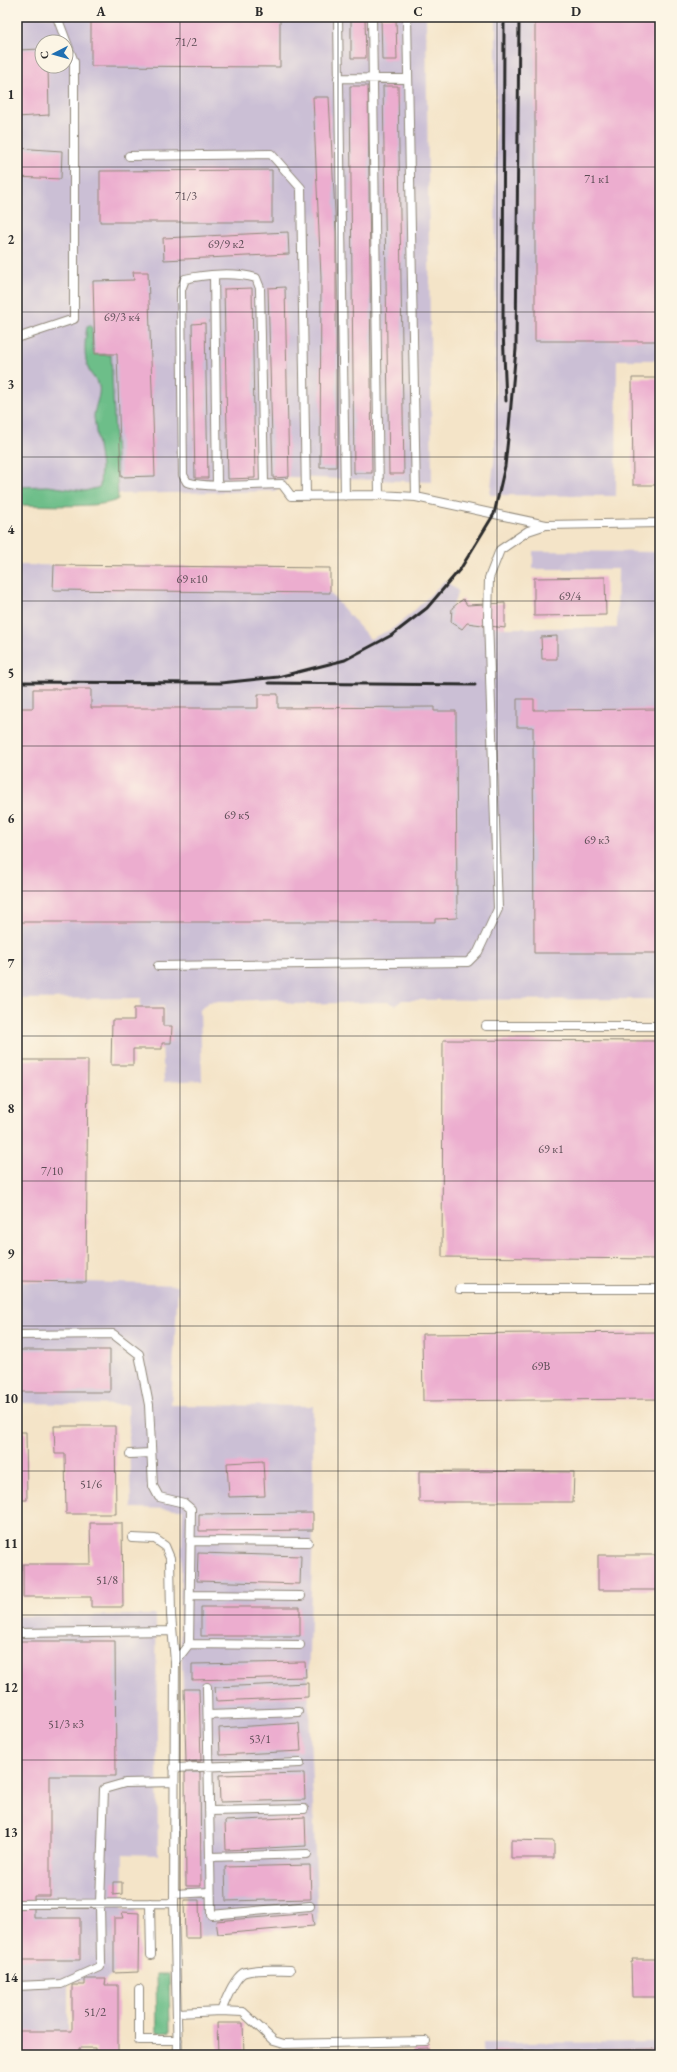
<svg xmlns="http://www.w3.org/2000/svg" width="677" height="2072" font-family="'EB Garamond',serif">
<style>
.industrial{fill:#cbbfd5;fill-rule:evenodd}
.forest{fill:#6dbe89;stroke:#4c745a}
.building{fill:#ecadcf}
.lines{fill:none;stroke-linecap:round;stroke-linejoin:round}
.lane-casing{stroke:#90887a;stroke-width:10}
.lane{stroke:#fff;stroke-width:8}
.rail{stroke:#2b2b2b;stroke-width:3}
.grid{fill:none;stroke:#2b2b2b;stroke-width:1;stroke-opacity:0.55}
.labels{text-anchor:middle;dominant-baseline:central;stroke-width:3;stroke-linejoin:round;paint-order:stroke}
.number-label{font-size:12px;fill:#5b4c54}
.neatline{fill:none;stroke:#2b2b2b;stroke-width:1.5}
.grid-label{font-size:13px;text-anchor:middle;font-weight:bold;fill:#2b2b2b}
</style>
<rect width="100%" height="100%" fill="#fcf5e5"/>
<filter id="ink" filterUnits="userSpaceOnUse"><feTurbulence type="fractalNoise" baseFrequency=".025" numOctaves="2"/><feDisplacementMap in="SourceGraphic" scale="8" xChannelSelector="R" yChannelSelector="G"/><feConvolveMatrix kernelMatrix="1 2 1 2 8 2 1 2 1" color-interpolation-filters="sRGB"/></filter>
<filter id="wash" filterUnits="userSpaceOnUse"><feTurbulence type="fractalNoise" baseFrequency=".012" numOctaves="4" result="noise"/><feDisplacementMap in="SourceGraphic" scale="16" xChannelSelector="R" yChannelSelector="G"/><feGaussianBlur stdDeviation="0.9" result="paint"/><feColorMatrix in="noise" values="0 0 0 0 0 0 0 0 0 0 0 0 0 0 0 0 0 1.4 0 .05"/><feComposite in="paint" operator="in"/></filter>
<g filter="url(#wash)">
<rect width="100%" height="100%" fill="#f4e4c8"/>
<path class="industrial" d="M17,17h409l6,465 -143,-5 -14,14 -160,3 -98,8zM42,42h24v24h-24z
M496,17h164v343h-43l-1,136 -126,-1 5,-42z
M533,551l127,1v447l-258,1 -6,5 -8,-3 -96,2 -14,-5 -70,3 -8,8 2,70 -38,2 -2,-39h9l1,-16 -9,-1 1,-20 -24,2 1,-10 -124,1v-77h417l1,-3 22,-1 -1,-207h-22v-4l-156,1 -1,-14h-19v14h-167v-19h-58v19h-16v-143l313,3v25l40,46 22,-10 20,-16 33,-33 13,11 -6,17 -1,13 11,8 5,-6 38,5h112l1,-59h-85z
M17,1282h69l92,3 -7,120 142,1v125l-5,152 10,242 -133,13 1,-176 -6,-146 3,-107 -52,-1 -3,-103 -111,-2z
M156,1615l2,240 -35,-1 -1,54 14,1v3l3,1 -1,59 -24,1 -8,6 -38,3v49h11l-62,24v-439z
M660,2042v13h-177v-12z"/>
<path class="forest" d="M90,325l2,3 1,24 2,2 16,1 7,144c-12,10 -82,6 -101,6v-18l30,-1 38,5 15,-4 1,-20 -7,-50c0,-10 7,-21 5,-31 -2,-6 -8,-10 -10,-16 -6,-13 -4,-30 -2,-44z
M156,1974h13l1,58 -13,1z"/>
<g id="blocks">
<path class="building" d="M91,17l189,1v49l-189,-1z
M351,17h14l1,41h-15z
M381,17h15l1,43h-15z
M535,17h125v324h-125z
M42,49v17h6l1,49 -32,2v-67z
M350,86h18l4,387h-18z
M383,86h15l6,388h-15z
M313,97h16l7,135v235h-16l1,-190z
M17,148l45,3 -1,28 -44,-2z
M272,170v52h-172v-51z
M288,232l1,22 -125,6 -1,-22z
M133,272h15l7,204 -34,1 -4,-123h-22l-2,-73 41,-1z
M285,287l4,190 -16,1 -5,-190z
M252,288l3,190 -27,1 -4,-190z
M205,323l3,155h-13l-3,-154z
M632,378h28v107h-27z
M54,565l276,3v25l-277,-3z
M605,577l1,38 -72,1v-38z
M463,599l4,6 38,-2v25l-38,-5 -5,6 -11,-7 1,-14z
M557,636v23h-15l-1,-22z
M33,689h58v19h167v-14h20v14l156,-1v4h22l1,207 -22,1v3h-418v-214h16z
M517,699h17v11l126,-1v244h-126l-1,-226h-16z
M134,1008h29v18h9l-1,17h-9v6h-29v16h-22l1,-45h22z
M443,1040l217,1v218l-218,-2z
M17,1060h71l-2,222 -69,-1z
M660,1332v67l-237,2 -1,-67z
M17,1350h93v42h-93z
M54,1426h61l1,88h-50l-1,-60h-10z
M17,1432h9l1,68h-10z
M263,1461l2,35 -36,1 -2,-34z
M419,1471l155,1 -1,30h-154z
M313,1513v17l-114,1v-17z
M90,1523h32l1,84h-32v-10h-68v-33h68z
M198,1553l103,3 -1,28 -103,-3z
M598,1555h62v35h-62z
M201,1607h99v29h-99z
M17,1641h98l1,135h-66v120h-16v22h46v42h-63z
M305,1662l1,15 -114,3v-16z
M308,1683v14l-92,4 -1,-14z
M184,1689h15l2,72 -15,1z
M299,1723l2,28 -81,4 -1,-27z
M185,1772h15l1,114h-15z
M304,1773l1,27 -85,2 -1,-27z
M305,1817l1,29 -80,4 -1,-29z
M511,1840l43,1v17h-43z
M310,1865l1,34 -85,2 -1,-34z
M113,1882h9v12l-9,1z
M184,1900h15l1,38h-15z
M122,1912l17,1 -1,59 -24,1v-55h10z
M312,1913l2,13 -96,8 -2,-13z
M632,1959h28v38h-28l-1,-35h2z
M85,1979h21l-1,6h13v69h-23v-6h-16v7h-62v-24h55v-46h13z
M217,2023h26l1,32h-26z
M428,2048v7h-15v-6z
M660,2049v6h-167v-4z"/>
</g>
</g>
<g filter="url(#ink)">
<use href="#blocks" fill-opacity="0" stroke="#90887a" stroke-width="1"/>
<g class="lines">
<g class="lane-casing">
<path id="lane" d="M338,17l7,479
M372,17l7,478
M407,17l9,480
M338,78l70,1
M129,156l142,-2 30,34 5,308
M214,276l3,208
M17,338l57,-19v-257l-17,-45
M264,484l-4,-196 -4,-10c-20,-6 -50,-4 -71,1l-4,11 2,185 4,7c21,7 70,2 95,2l9,12 88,-1 37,2 130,28 114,-2
M158,966l310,-4 10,-10 20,-43 -10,-290 1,-41 11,-28 28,-19 18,-6
M486,1026h174
M459,1289h201
M17,1335l96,-1 26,20 10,51 4,81 6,11 25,6 7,6 -2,135 -14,18 -1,241 4,152
M130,1454l21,-1
M132,1538l23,1 10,7 5,12 1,57 4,47
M190,1541l118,1
M190,1595l111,1
M17,1633l155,-2
M189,1644l111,1
M207,1687l4,228 99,-9
M208,1715l90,-3
M174,1768l126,-5
M209,1811l95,-2
M210,1857l97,-3
M174,1894l36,-2
M150,1903l1,52
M17,1904l157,-1
M17,1986l44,-2 38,-17 2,-5 -1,-58 4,-115 21,-6 49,-1
M139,1989v51h39
M221,2011l22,1 31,29 10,3 142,-3
M177,2013l44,-2c5,-11 12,-31 22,-38 10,-5 36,-3 47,-3"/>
</g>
<use href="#lane" class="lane"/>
<path class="rail" d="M504,17l-1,313 3,71
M17,682l204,1 57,-6 67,-17 47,-25 35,-27 34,-40 33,-54 11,-48 3,-28 8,-89 3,-332
M269,683l206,2"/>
</g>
</g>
<path class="grid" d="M180,17v2038M338,17v2038M497,17v2038M17,167h643M17,312h643M17,457h643M17,601h643M17,746h643M17,891h643M17,1036h643M17,1181h643M17,1326h643M17,1471h643M17,1615h643M17,1760h643M17,1905h643"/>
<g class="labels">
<g class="number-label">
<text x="186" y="42">71/2</text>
<text x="597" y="179">71 к1</text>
<text x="186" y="196">71/3</text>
<text x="226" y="244">69/9 к2</text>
<text x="122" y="317">69/3 к4</text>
<text x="192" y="579">69 к10</text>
<text x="570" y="596">69/4</text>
<text x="237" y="815">69 к5</text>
<text x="597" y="840">69 к3</text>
<text x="551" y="1149">69 к1</text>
<text x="52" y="1171">7/10</text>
<text x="541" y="1366">69В</text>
<text x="91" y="1484">51/6</text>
<text x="107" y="1580">51/8</text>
<text x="66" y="1724">51/3 к3</text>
<text x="260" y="1739">53/1</text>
<text x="95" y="2012">51/2</text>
</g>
</g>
<rect width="677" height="2072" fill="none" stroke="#fcf5e5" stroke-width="44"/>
<g transform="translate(54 54) rotate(264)"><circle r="19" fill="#fcf5e5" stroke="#a8a49b"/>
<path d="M0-3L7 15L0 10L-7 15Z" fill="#1f6fb2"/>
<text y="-6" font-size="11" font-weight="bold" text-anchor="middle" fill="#2b2b2b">С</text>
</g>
<rect x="22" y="22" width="633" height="2028" class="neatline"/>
<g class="grid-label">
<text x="101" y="16">A</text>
<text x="259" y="16">B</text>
<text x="418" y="16">C</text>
<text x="576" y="16">D</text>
<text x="11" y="99">1</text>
<text x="11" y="244">2</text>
<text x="11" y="389">3</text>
<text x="11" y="534">4</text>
<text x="11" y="678">5</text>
<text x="11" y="823">6</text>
<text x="11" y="968">7</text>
<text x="11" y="1113">8</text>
<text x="11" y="1258">9</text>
<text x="11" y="1403">10</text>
<text x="11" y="1548">11</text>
<text x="11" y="1692">12</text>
<text x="11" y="1837">13</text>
<text x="11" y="1982">14</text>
</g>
</svg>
